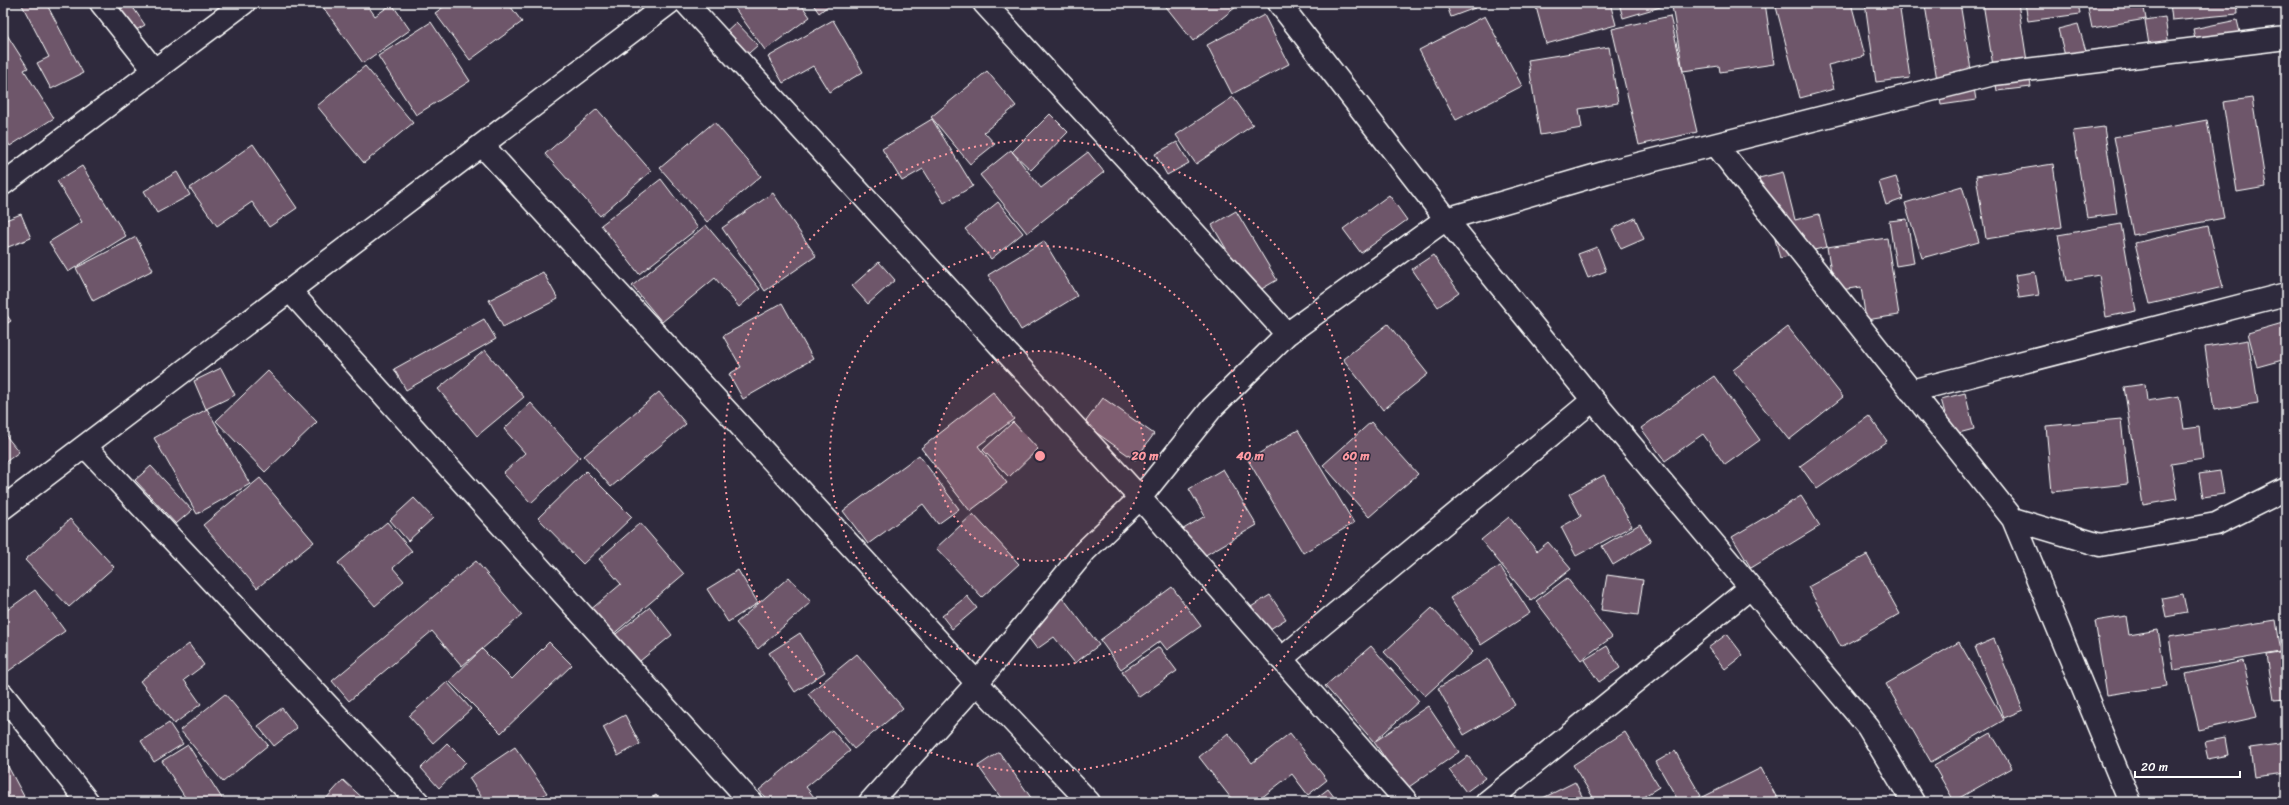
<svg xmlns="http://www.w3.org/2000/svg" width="2289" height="805" font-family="Sriracha,sans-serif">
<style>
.building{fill:#6e576b;stroke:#fff}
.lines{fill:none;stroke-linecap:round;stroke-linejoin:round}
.minor-casing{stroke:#fff;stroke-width:25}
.minor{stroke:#2f2a3d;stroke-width:22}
.ring{fill:none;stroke:#ff9aa2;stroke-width:2;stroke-dasharray:2 4}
.centre{fill:#ff9aa2;stroke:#2f2a3d;stroke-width:2}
.ring-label{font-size:12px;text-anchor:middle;font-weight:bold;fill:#ff9aa2;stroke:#2f2a3d;stroke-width:3;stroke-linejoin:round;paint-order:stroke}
</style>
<rect width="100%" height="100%" fill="#2f2a3d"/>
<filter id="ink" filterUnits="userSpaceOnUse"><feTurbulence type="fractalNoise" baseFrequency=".025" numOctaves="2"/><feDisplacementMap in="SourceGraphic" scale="8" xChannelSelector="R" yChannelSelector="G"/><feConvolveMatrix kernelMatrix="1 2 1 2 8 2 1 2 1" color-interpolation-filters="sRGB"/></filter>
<g filter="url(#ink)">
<path class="building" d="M21,3h25l37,70 -32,16 -14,-26 12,-6z
M130,3l15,22 -21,12 -13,-23z
M320,3h46l9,13 17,-12 18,26 -47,33z
M449,3h59l14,19 -52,38 -35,-47z
M731,3h69l10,14 -45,33z
M812,3h20l-13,10z
M1163,3h78l-48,38z
M1446,3h28l1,5 -24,9z
M1535,3h75l6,22 -70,19z
M1619,3h55l-51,15z
M1691,3h74l9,61 -54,8 -1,-6 -36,5 -11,-65z
M1775,3h76l14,53 -37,9 6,24 -34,9z
M1865,3h34l11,75 -34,4z
M1936,3h24l16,97 -35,5 -16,-100z
M1983,3h35l13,84 -34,4z
M2025,3h53l2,11 -52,7z
M2087,3h56l3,16 -54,9z
M2170,3h67l1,11 -66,6z
M1264,15l25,49 -57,30 -25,-49z
M1485,16l37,70 -66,34 -37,-70z
M1670,16l27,116 -58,13 -27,-116z
M2165,17l5,37 -19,3 -6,-37z
M833,20l30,52 -34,20 -16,-26 -30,17 -15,-26z
M2237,20l5,21 -45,9 -4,-21z
M431,22l39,59 -54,34 -38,-59z
M736,22l22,23 -17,15 -21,-23z
M2078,24l12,41 -21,6 -11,-42z
M4,30l24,38 -4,2 30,48 -44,28 -7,-11z
M1609,47l9,56 -39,6 3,19 -42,7 -12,-75z
M365,66l48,57 -49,40 -47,-57z
M987,71l29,35 -32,26 11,12 -25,20 -39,-47z
M1233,97l20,28 -57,39 -20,-29z
M2252,98l14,89 -29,5 -14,-90z
M597,109l54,62 -51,45 -55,-62z
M1050,114l18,18 -37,38 -19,-18z
M932,119l41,67 -29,17 -21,-34 -21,12 -20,-32z
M2207,120l17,98 -91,17 -19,-98z
M714,122l47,54 -54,46 -47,-54z
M2104,127l13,87 -30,4 -14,-87z
M1177,142l12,21 -22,12 -12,-21z
M253,144l44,64 -28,19 -17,-25 -35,24 -27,-38z
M1011,150l30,38 47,-36 16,20 -77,61 -47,-58z
M2053,164l9,63 -76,12 -10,-63z
M82,166l44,70 -58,36 -19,-30 33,-20 -25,-41z
M177,172l13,23 -33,18 -13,-22z
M1783,172l12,48 24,-6 8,33 -47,11 -21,-80z
M1896,177l7,22 -17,6 -7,-23z
M661,179l37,49 -59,46 -38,-49z
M1962,186l17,56 -57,16 -17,-55z
M773,193l43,63 -51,35 -43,-63z
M1389,195l18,25 -46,33 -18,-24z
M998,202l25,31 -32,26 -26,-30z
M1236,211l41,69 -24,14 -41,-69z
M21,214l10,24 -28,11v-28z
M1635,218l9,21 -23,10 -9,-20z
M1907,219l7,44 -18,3 -7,-45z
M2121,224l15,87 -30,6 -7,-42 -32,6 -9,-46z
M706,225l54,64 -21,18 -24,-29 -53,44 -30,-36z
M2208,226l15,61 -73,17 -15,-61z
M136,237l17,33 -60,31 -17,-33z
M1887,238l12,77 -33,5 -5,-33 -27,4 -7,-44z
M1044,241l33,55 -56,34 -33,-55z
M1597,247l9,24 -18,7 -10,-24z
M1433,255l26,37 -21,15 -26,-38z
M879,262l16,18 -27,24 -16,-18z
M543,272l15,27 -55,28 -14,-27z
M2035,272l4,23 -20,3 -4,-23z
M782,303l31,56 -70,40 -14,-25 12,-7 -18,-31z
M3,310l8,11 -8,5z
M484,319l12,20 -90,51 -12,-21z
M2286,322v37l-29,8 -9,-34z
M1388,324l40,50 -45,36 -40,-51z
M1788,327l55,70 -54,43 -56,-70z
M2248,340l10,63 -44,7 -9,-63z
M485,350l39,47 -47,39 -39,-47z
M221,368l14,27 -29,14 -12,-28z
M268,371l49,51 -52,50 -49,-51z
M1714,376l46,64 -35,25 -22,-31 -38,27 -24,-33z
M2145,384l2,17 32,-5 5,33 15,-2 4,32 -32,5 6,35 -34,6 -19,-118z
M659,392l27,32 -75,63 -27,-31z
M993,392l21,27 -36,27 29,37 -37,28 -49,-63z
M1965,393l9,36 -23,6 -10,-36z
M1103,398l51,36 -19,26 -51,-36z
M531,403l49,54 -49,46 -28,-30 22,-20 -21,-24z
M207,409l43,75 -53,30 -43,-76z
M1869,416l18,25 -70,48 -17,-23z
M2121,419l7,65 -76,8 -6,-66z
M1013,422l25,27 -29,28 -26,-27z
M1371,422l47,52 -49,43 -46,-52z
M1298,430l56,93 -51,30 -55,-93z
M3,432l16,20 -16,12z
M919,455l40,54 -21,15 -15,-20 -55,40 -25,-33z
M151,466l41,44 -16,14 -41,-44z
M1223,469l34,56 -60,35 -17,-29 25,-15 -16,-27z
M586,471l46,46 -49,47 -45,-46z
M2220,471l4,23 -21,3 -4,-23z
M1604,475l28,51 -56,30 -15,-29 20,-11 -12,-22z
M260,478l54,64 -57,46 -54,-63z
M1801,496l19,30 -69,42 -19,-31z
M414,498l19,20 -25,23 -18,-21z
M973,514l46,50 -37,33 -46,-49z
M1509,517l28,34 11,-9 23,27 -40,32 -50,-61z
M70,519l44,48 -45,40 -44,-47z
M387,522l25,29 -19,17 11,13 -29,25 -37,-43z
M640,523l44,51 -73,62 -22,-25 32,-27 -22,-25z
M1640,524l11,18 -38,23 -11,-19z
M1867,555l33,59 -59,33 -33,-60z
M476,561l46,54 -60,51 -30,-35 -83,70 -17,-20z
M1500,566l30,47 -49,32 -31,-47z
M738,570l20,33 -30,19 -21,-33z
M1607,575l36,5 -5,35 -37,-5z
M789,577l22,25 -53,47 -22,-26z
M1567,578l45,59 -31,23 -45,-59z
M1172,587l29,39 -34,24 -7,-9 -39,28 -21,-29z
M1056,589l43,56 -24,18 -21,-26 -17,12 -22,-29z
M35,590l30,41 -62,44v-62z
M2183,594l4,19 -21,4 -4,-19z
M1270,595l16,24 -24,15 -16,-24z
M967,596l10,12 -25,21 -10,-13z
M650,607l22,28 -37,30 -23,-28z
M1432,608l41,44 -48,44 -41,-44z
M2126,616l3,19 29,-5 9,56 -60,9 -12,-74z
M2276,620l5,32 -107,18 -5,-33z
M800,633l25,39 -30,20 -26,-39z
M1727,634l16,21 -18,14 -17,-21z
M1994,639l29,71 -19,8 -29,-71z
M549,642l23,23 -71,68 -52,-52 33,-32 30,30z
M1959,642l45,78 -73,42 -45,-78z
M189,644l15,21 -20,15 17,24 -27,20 -34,-43z
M1371,646l48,55 -45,41 -49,-56z
M1607,646l13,22 -21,14 -15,-22z
M1159,647l18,24 -38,26 -17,-25z
M2286,652v47l-12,1 -7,-45z
M857,654l46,54 -49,41 -46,-55z
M1488,659l27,46 -51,30 -26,-47z
M2243,661l14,56 -58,13 -13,-56z
M447,682l24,27 -38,34 -24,-27z
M225,694l43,51 -45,37 -43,-52z
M1428,706l31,46 -53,37 -32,-47z
M282,708l15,20 -23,18 -16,-20z
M625,715l15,29 -22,12 -15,-29z
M169,723l14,21 -29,18 -13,-21z
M832,730l18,21 -44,36 12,15h-49l-10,-12z
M1625,732l34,55 -24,15h-39l-23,-37z
M1228,733l24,30 38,-30 37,47 -19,15 -16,-21 -36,28h-22l-35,-45z
M1991,733l21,35 -58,33 -20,-35z
M2225,738l3,17 -20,4 -4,-17z
M447,743l19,19 -27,26 -18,-20z
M2286,743v30l-32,4 -4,-29z
M188,745l35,55 -3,2h-32l-26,-41z
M515,747l32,46 -13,9h-49l-16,-24z
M1675,751l26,45 -10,6h-12l-23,-40z
M999,752l35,50h-30l-26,-36z
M1468,756l17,22 -19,14 -17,-22z
M3,757l24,45h-24z
M1761,768l18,34 -84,-1z
M343,780l24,22h-44z
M1575,782l10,20h-50z
M1328,789l10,13h-27z
M656,795l6,7h-16z"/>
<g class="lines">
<g class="minor-casing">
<path id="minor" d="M101,3l53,67
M686,3l454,495 267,304
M984,3l303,331
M1279,3l167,216 147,181 275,327 45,75
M482,145l495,538 112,119
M1716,145l297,374 87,26 116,-21 70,-35
M3,184l241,-181
M290,291l461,511
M1911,391l375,-97
M85,446l333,356
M3,508l666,-505
M2013,519l117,283
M1281,659l312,-259
M3,695l85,107
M870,802l107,-119 108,-132 55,-53 72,-90 75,-74 159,-115 161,-47 387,-98 292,-36
M1487,802l263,-214"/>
</g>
<use href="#minor" class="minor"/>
</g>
</g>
<circle cx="1040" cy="456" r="105" fill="#ff9aa2" fill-opacity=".12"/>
<g class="ring">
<circle cx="1040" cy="456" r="105"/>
<circle cx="1040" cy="456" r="210"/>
<circle cx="1040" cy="456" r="316"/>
</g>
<circle cx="1040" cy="456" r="6" class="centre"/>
<g class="ring-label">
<text x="1145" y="460">20 m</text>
<text x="1250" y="460">40 m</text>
<text x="1356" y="460">60 m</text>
</g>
<rect width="2289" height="805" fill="none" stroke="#2f2a3d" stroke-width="16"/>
<rect x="8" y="8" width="2273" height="789" fill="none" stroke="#fff" stroke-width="1.5" filter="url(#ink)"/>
<path d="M2135 771v6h105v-6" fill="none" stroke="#ffffff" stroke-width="2"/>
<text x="2141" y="771" font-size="12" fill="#ffffff" stroke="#2f2a3d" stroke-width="3" paint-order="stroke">20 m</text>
</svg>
